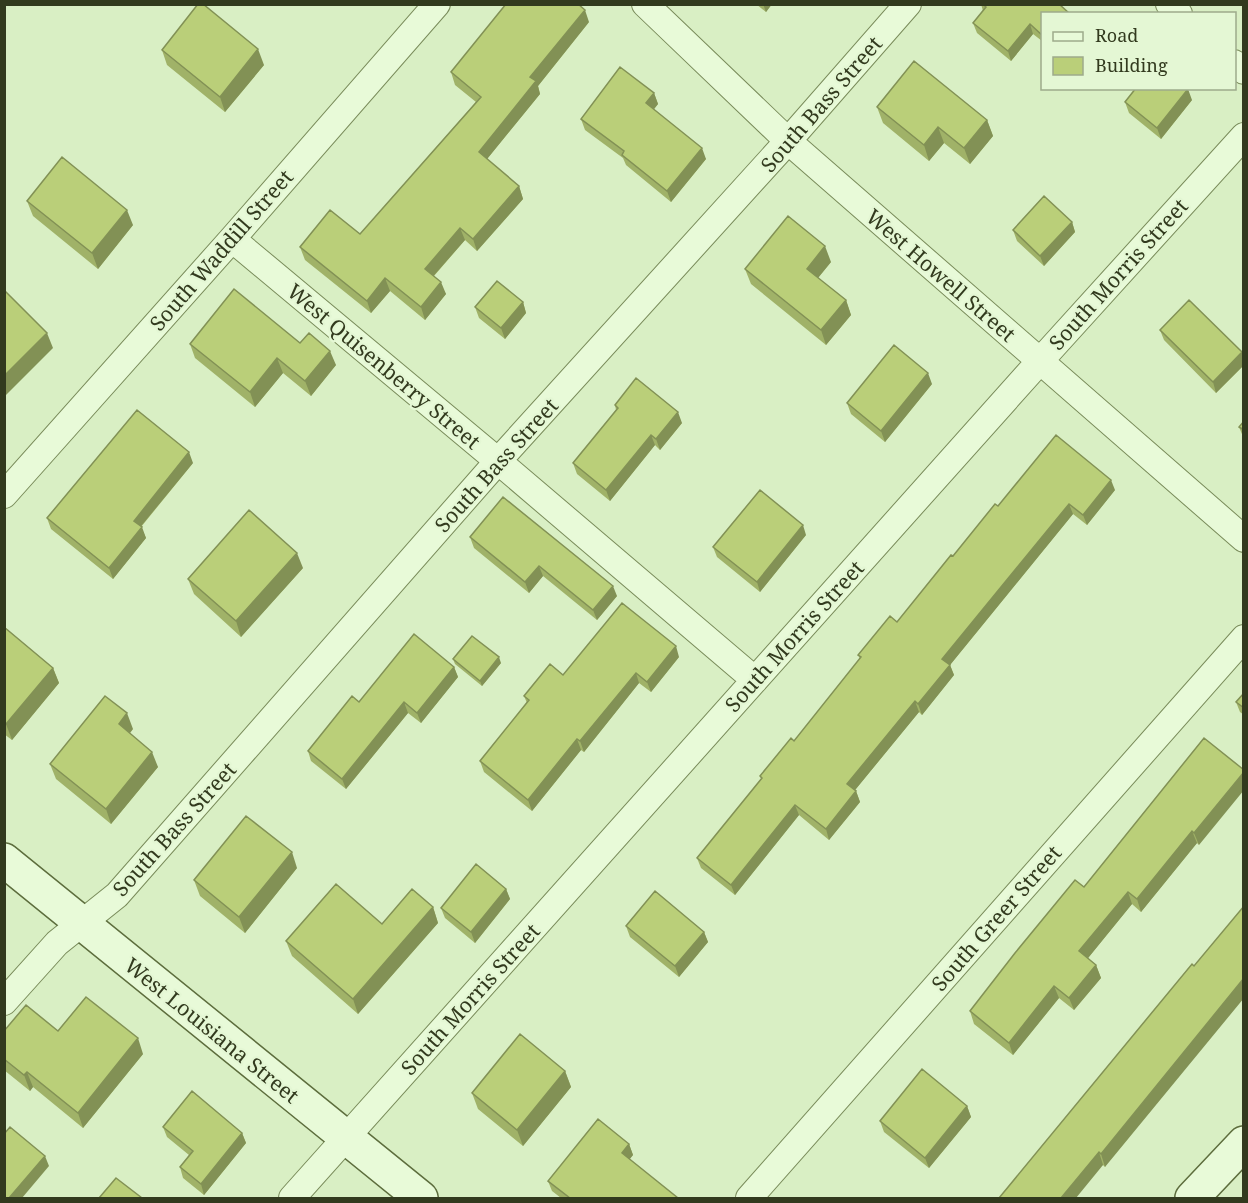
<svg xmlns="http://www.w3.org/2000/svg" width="1248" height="1203" font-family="'Noto Serif',serif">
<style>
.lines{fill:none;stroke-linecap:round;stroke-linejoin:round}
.street-casing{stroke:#798b5a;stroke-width:28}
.secondary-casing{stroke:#5d6d3d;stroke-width:36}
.street{stroke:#e8fad8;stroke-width:26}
.secondary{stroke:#e8fad8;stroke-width:33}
.wall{fill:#a0b268}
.shaded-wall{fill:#829155}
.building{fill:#bacf79;stroke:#829155;stroke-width:1.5}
.labels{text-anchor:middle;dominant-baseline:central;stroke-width:4.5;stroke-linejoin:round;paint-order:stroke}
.street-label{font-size:21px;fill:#323a1e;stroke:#e4f7d4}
</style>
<rect width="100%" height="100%" fill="#d9efc4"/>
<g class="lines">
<g class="street-casing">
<path id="street" d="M645,4l143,137 456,398
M1169,4l10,10
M1234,63l10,8
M232,239l266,222 257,219
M4,495l228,-256 205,-235
M4,1002l53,-59 60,-48 381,-434 290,-320 120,-137
M292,1198l748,-837 204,-225
M749,1198l495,-560"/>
</g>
<g class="secondary-casing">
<path id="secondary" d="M4,860l417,338
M1192,1198l52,-55"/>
</g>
<use href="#street" class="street"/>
<use href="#secondary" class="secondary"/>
</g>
<path class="wall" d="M756,4h16l-6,8z
M981,4h78l-17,10v27l-9,-7 -22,27 -34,-28 -4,-10 10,-12z
M589,22l-51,64 2,8 -53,65 32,27 4,13 -46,52 -12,-11 -31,36 12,18 -21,26 -35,-29 -19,22 -66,-53 -5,-13 60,-13 116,-132 -21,-17 -4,-13z
M162,50l102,15 -39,47 -58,-47z
M654,93l4,11 -4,5 52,50 -35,43 -45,-37 -3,-7 -38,-28 -4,-11z
M1192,100l-31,39 -32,-26 -4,-11z
M877,107l110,13 6,16 -23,28 -26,-21 -15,18 -46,-38z
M27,201l106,24 -35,44 -65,-53z
M1072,222l3,10 -31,34 -27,-25 -4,-11z
M831,262l-13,16 28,22 5,15 -25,30 -75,-61 -6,-15z
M523,302l3,11 -21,26 -26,-21 -4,-11z
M1160,330l82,22 2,4v9l-28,28 -52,-53z
M300,343l36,22 -25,31 -28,-23 -28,34 -60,-49 -5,-14z
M932,384l-47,58 -34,-28 -4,-11z
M615,405l67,18 -22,27 -5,-5 -45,56 -33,-27 -4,-11 43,-53z
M1244,421v18l-5,-12z
M193,463l-52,64 5,11 -33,41 -62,-50 -4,-11z
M1115,490l-28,35 -14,-11 -123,151 4,10 -32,40 -3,-3 -64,78 1,1 4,11 -31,38 -30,-25 -64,80 -34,-27 -4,-10 64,-79 -1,-3 34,-35 66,-82 -2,-4 39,-33 56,-66 45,-50z
M806,535l-46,57 -43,-35 -4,-10z
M470,537l147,59 -20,24 -54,-44 -14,17 -55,-45z
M303,568l-62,69 -47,-43 -6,-15z
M4,627l49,41 6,15 -47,57 -8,-6z
M679,657l-28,35 -12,-9 -55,69 -3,-2 -49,61 -48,-39 -4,-11 47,-58 -3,-7 39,-21z
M453,659l48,4 -19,23 -27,-22z
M454,667l4,10 -37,46 -13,-10 -62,76 -35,-28 -3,-10 51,-49z
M1244,693v22l-4,-3 -4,-10z
M133,729l-3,4 28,34 -47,57 -55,-45 -6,-15z
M1204,738l-5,107 -2,-2 -56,69 -9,-8 -44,54 8,7 5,13 -27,32 -15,-12 -46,57 -39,-31 -4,-13 114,-124z
M297,868l-52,65 -45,-37 -6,-16z
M506,889l4,10 -35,44 -30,-25 -4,-10z
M433,907l5,16 -80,91 -66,-58 -6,-15 96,-17z
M626,926l78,6 4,10 -29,35 -49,-40z
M1194,966l-89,201 -2,-2 -104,33z
M4,1031h54l85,23 -60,74 -50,-41 -3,4 -26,-21z
M565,1071l6,16 -48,59 -45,-37 -6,-16z
M967,1106l4,11 -42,51 -45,-36 -4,-11z
M163,1127l79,6 4,10 -42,52 -21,-17 -3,-11 9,-12 -22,-18z
M629,1144l4,11 -4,4 49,39h-117l-9,-7 -4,-10z"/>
<path class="shaded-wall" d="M763,4h9l-6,8z
M585,10l4,12 -51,64 2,8 -57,70 -4,-12 51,-75z
M1030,24l3,10 -22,27 -3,-10z
M258,49l6,16 -39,47 -5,-15z
M1188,89l4,11 -31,39 -4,-11z
M654,93l4,11 -8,10 -4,-11z
M987,120l6,16 -23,28 -6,-16z
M938,127l6,16 -15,18 -5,-16z
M702,148l4,11 -35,43 -4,-11z
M519,186l4,13 -46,52 -4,-12z
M127,210l6,15 -35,44 -6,-16z
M1072,222l3,10 -31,34 -4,-10z
M460,228l5,12 -36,41 -4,-12z
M825,246l6,16 -18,22 -6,-15z
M385,278l5,13 -19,22 -4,-12z
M441,282l5,12 -21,26 -4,-13z
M846,300l5,15 -25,30 -5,-15z
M523,302l3,11 -21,26 -4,-11z
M47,333l6,15 -49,49v-21z
M330,351l6,14 -25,31 -6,-15z
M1242,352l2,4v9l-28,28 -3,-11z
M277,358l6,15 -28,34 -5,-15z
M928,373l4,11 -47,58 -4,-11z
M678,412l4,11 -22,27 -4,-11z
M651,435l4,10 -45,56 -4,-11z
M189,452l4,11 -56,68 -3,-10z
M1111,480l4,10 -28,35 -4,-10z
M1069,504l4,10 -123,151 4,10 -32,40 -4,-11 24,-45z
M803,525l3,10 -46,57 -3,-10z
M142,527l4,11 -33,41 -4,-11z
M297,553l6,15 -62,69 -5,-16z
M539,566l4,10 -14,17 -4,-11z
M613,586l4,10 -20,24 -4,-10z
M676,646l3,11 -28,35 -4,-10z
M499,657l2,6 -19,23 -2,-5z
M454,667l4,10 -37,46 -4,-10z
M53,668l6,15 -47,57 -6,-16z
M636,673l3,10 -55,69 -4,-11z
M915,701l4,11 -68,83 -4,-11z
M404,702l4,11 -62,76 -4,-10z
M127,713l6,16 -9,11 -5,-16z
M577,739l4,11 -49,61 -4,-11z
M152,752l6,15 -47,57 -5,-15z
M1244,772v18l-45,55 -5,-12z
M856,791l4,11 -31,38 -3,-11z
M795,805l4,10 -64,80 -4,-10z
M1192,831l5,12 -56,69 -4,-13z
M292,852l5,16 -52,65 -6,-16z
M506,889l4,10 -35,44 -4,-11z
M1128,892l4,12 -48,59 -5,-12z
M433,907l5,16 -80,91 -5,-15z
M704,932l4,10 -29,35 -4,-11z
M1096,965l5,13 -27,32 -5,-12z
M1244,978v20l-139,169 -4,-13z
M1054,986l5,12 -46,57 -4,-12z
M138,1038l5,16 -60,74 -5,-15z
M565,1071l6,16 -48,59 -6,-16z
M27,1072l6,15 -3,4 -6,-16z
M967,1106l4,11 -42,51 -4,-10z
M242,1133l4,10 -42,52 -3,-11z
M629,1144l4,11 -7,9 -4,-11z
M1099,1152l4,13 -27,33h-15z
M45,1156l4,10 -27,32h-13z"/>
<path class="building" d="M198,4h5l55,45 -38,48 -58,-47z
M506,4h72l7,6 -55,67 6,4 -57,71 40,34 -46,53 -13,-11 -35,41 16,13 -20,25 -36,-29 -18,23 -67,-54 30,-37 30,24 121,-137 -30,-25z
M983,4h76l11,10h-28v21l-12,-11 -22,27 -35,-28 13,-16z
M914,61l73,59 -23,28 -26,-21 -14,18 -47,-38z
M620,67l34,26 -8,10 56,45 -35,43 -45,-36 2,-4 -43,-32z
M1136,88h52v1l-31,39 -32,-26z
M62,157l65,53 -35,43 -65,-52z
M1044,196l28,26 -32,34 -27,-26z
M788,216l37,30 -18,23 39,31 -25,30 -76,-61z
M497,281l26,21 -22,26 -26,-21z
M234,289l66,54 9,-10 21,18 -25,30 -28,-23 -27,34 -60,-48z
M4,290l43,43 -43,43z
M1189,300l53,52 -29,30 -53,-52z
M894,345l34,28 -47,58 -34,-28z
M636,378l42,34 -22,27 -5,-4 -45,55 -33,-27 45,-55 -3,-3z
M137,410l52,42 -55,69 8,6 -33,41 -62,-50z
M1244,421v9l-5,-3z
M1056,435l55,45 -28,35 -14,-11 -127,155 8,6 -32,39 -3,-3 -68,83 9,7 -30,38 -31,-24 -64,80 -34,-27 65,-80 -2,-2 31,-38 3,3 67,-84 -3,-2 32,-39 7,6 54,-67 2,1 42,-52 3,2z
M760,490l43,35 -46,57 -44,-35z
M503,497l110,89 -20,24 -54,-44 -14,16 -55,-45z
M249,510l48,43 -61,68 -48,-42z
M622,603l54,43 -29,36 -11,-9 -56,68 -3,-2 -49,61 -48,-39 49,-61 -5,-4 26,-32 13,11z
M4,627l49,41 -47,56 -2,-1z
M414,634l40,33 -37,46 -13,-11 -62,77 -34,-28 44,-55 7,6z
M472,636l27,21 -19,24 -27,-22z
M1244,693v15l-8,-6z
M105,696l22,17 -8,11 33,28 -46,57 -56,-45z
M1204,738l40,32v2l-50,61 -2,-2 -55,68 -9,-7 -49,59 17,14 -27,33 -15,-12 -45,57 -39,-32 45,-58 60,-73 9,7z
M246,816l46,36 -53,65 -45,-37z
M476,864l30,25 -35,43 -30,-24z
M336,884l46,40 30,-35 21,18 -80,92 -67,-58z
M655,891l49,41 -29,34 -49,-40z
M1244,906v72l-143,176 -2,-2 -38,46h-62l193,-234 2,2z
M86,997l52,41 -60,75 -51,-41 -3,3 -20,-16v-28l22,-26 32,26z
M520,1034l45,37 -48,59 -45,-37z
M922,1069l45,37 -42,52 -45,-37z
M192,1091l50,42 -41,51 -21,-17 13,-16 -30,-24z
M598,1119l31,25 -7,9 56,45h-108l-22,-17z
M10,1127l35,29 -36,42h-5v-64z
M116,1178l26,20h-43z"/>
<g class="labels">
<g class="street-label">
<text transform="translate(821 104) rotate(-49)">South Bass Street</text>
<text transform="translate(221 250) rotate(-49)">South Waddill Street</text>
<text transform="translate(1118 274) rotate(-48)">South Morris Street</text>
<text transform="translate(941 275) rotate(41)">West Howell Street</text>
<text transform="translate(384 366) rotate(40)">West Quisenberry Street</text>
<text transform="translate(496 465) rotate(-48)">South Bass Street</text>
<text transform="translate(794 636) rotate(-48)">South Morris Street</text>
<text transform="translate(174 829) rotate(-48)">South Bass Street</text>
<text transform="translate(996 918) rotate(-49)">South Greer Street</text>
<text transform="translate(470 999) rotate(-48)">South Morris Street</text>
<text transform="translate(212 1030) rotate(39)">West Louisiana Street</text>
</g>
</g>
<rect width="1248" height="1203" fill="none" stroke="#323a1e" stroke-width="12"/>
<rect x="1041" y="12" width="195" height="78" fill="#e4f7d4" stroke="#9dab8b" stroke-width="1.5"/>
<rect x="1053" y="32" width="30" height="9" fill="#e8fad8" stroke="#9dab8b" stroke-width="1.5"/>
<text x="1095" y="42" font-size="18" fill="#323a1e">Road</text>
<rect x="1053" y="57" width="30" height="18" fill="#bacf79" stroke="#9dab8b" stroke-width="1.5"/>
<text x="1095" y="72" font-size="18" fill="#323a1e">Building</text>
</svg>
